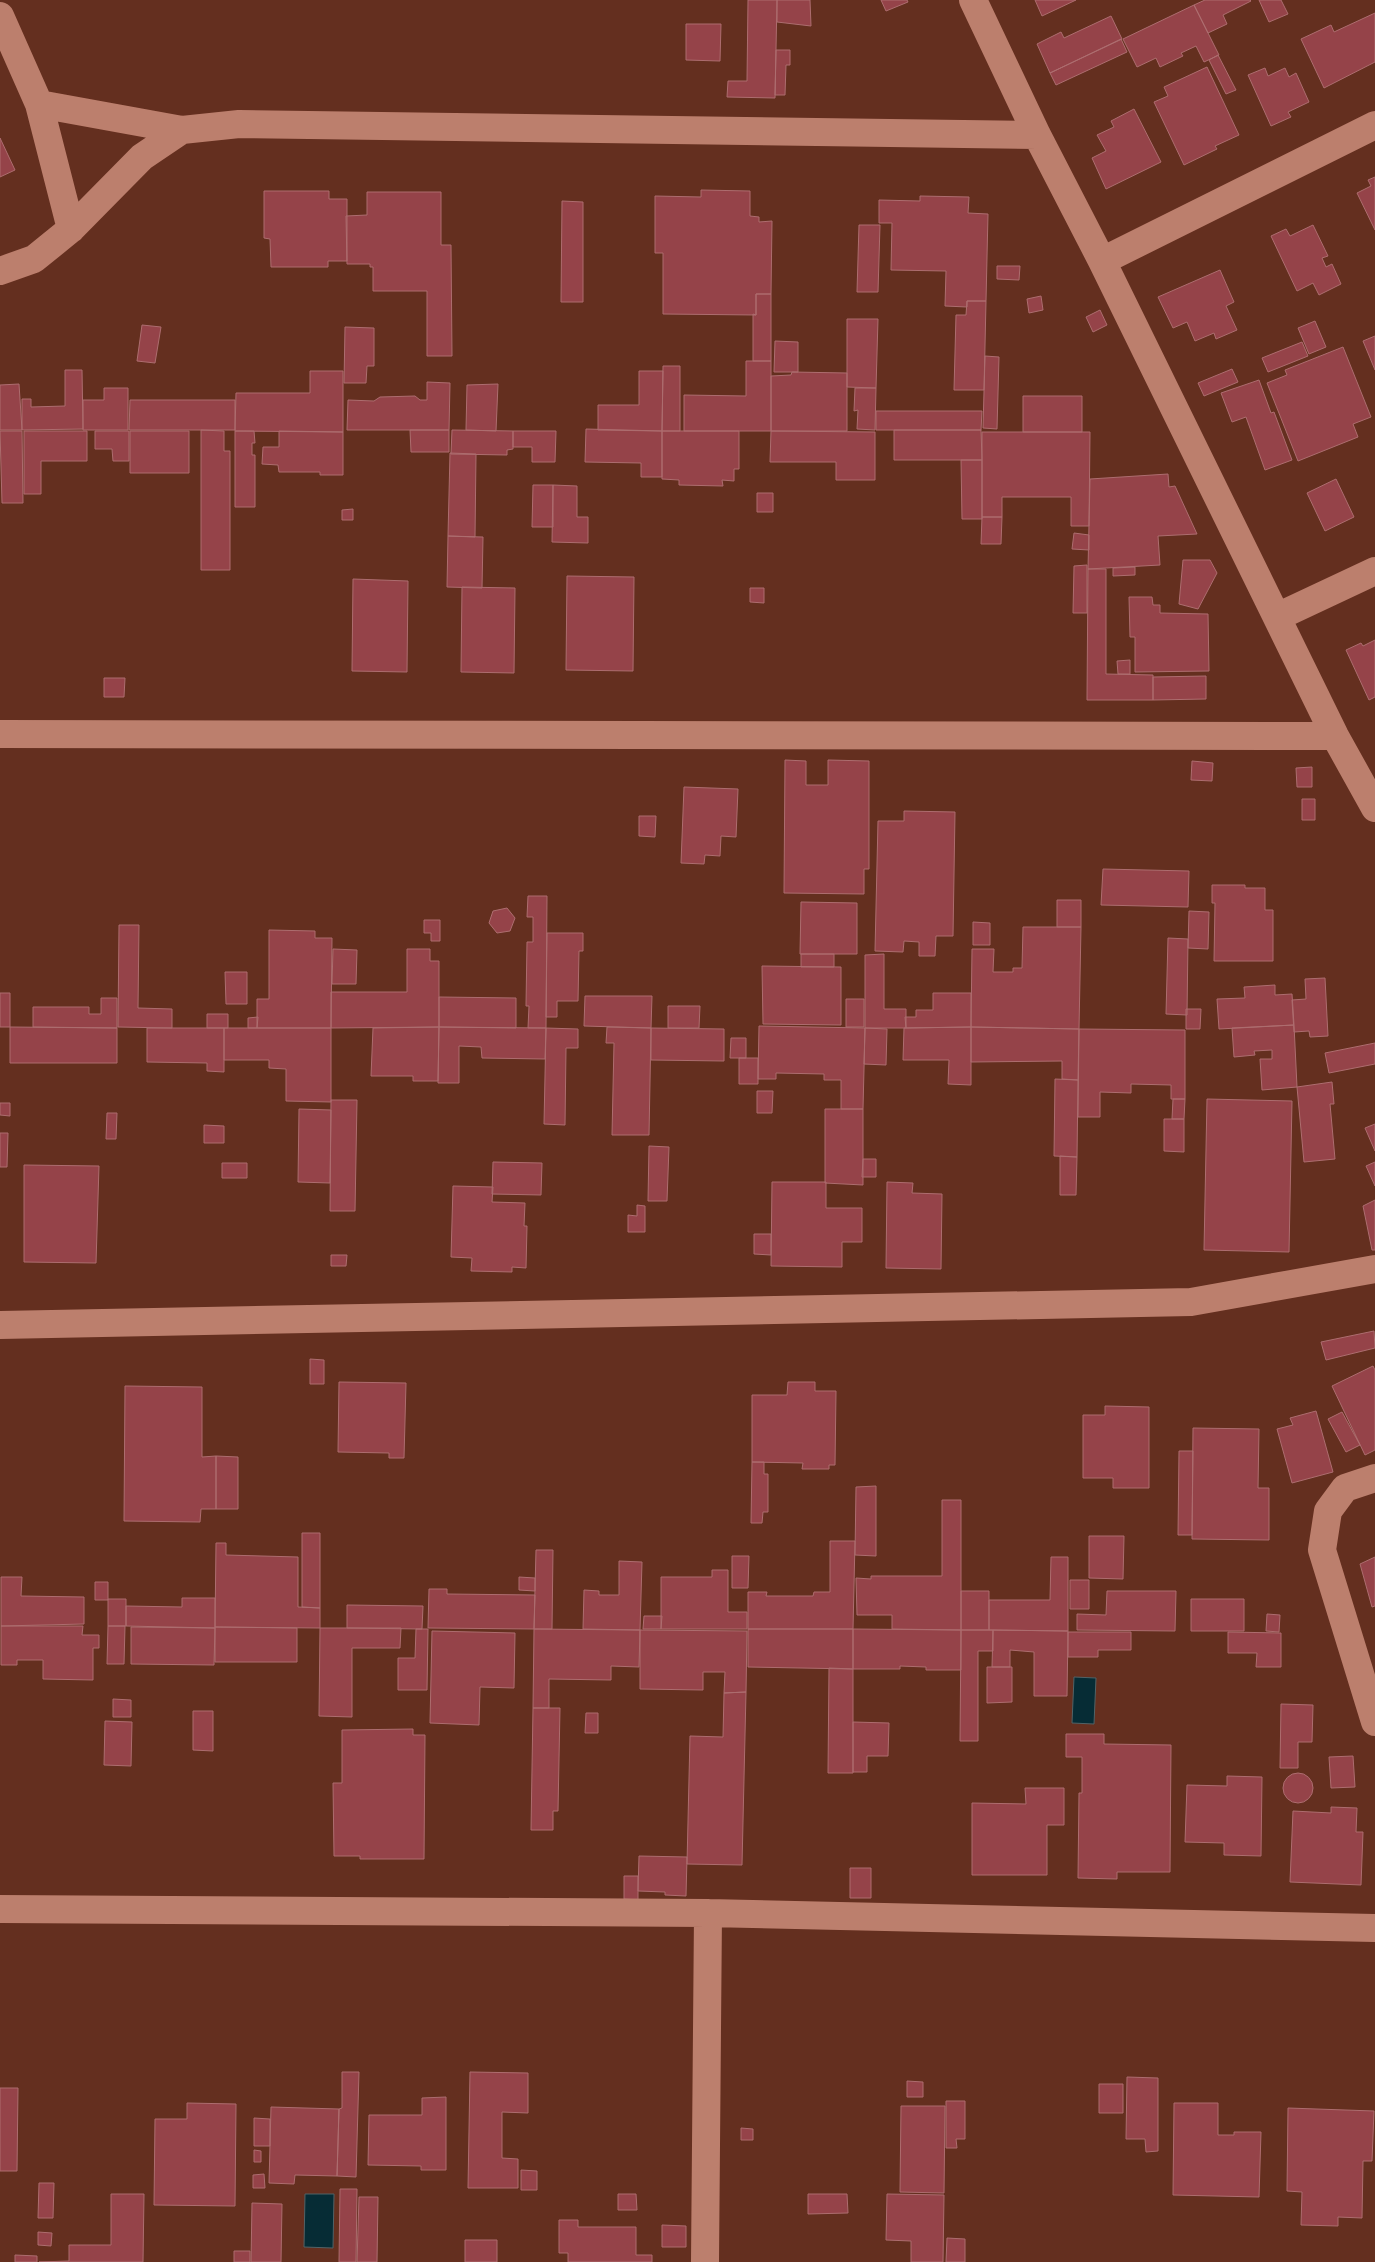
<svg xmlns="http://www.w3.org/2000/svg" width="1375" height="2262" font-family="'Nunito Sans',sans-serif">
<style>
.water{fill:#062c35;stroke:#516367}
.building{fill:#954349;stroke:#ad6d6f}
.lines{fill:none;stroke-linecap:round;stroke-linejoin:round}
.minor{stroke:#bc7f6d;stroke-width:28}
</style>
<rect width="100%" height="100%" fill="#642f1f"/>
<path class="water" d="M1074,1677l22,1 -2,46 -22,-1z
M305,2194h29l-1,54 -29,-1z"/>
<path class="building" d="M748,0h29l-2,98 -48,-1 1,-16h19z
M777,0h33l1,26 -34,-4z
M881,0h26l1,2 -22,9z
M1035,0h41l-34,16z
M1205,0h45l1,1 -28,14 4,9 -19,9 -14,-28z
M1259,0h22l7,14 -19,8z
M1194,5l25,50 -15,7 -8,-16 -15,7 2,3 -23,11 -4,-9 -19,9 -14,-28z
M1375,13v49l-51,26 -23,-49 30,-14 3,7z
M1111,16l11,23 -72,34 -13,-29 24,-12 3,6z
M686,24h35l-1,37 -34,-1z
M1121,39l6,13 -71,33 -6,-12z
M776,50h14v15h-4l-1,30h-10z
M1218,55l18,35 -10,4 -17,-34z
M1207,67l32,68 -24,11 2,3 -33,16 -30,-63 14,-6 -4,-9z
M1265,68l3,8 17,-8 4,9 7,-4 13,29 -21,10 3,5 -20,9 -23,-51z
M1134,109l27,53 -55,27 -14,-31 14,-7 -9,-16 17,-8 -3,-6z
M0,138l15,32 -15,7z
M1375,177v53l-18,-37 14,-7 -3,-6z
M701,190l49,1v25l9,1v5l13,-1 -1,73h-15v21l-93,-1v-61h-8v-57l46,1z
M264,191h65v8h18v62h-19v6h-57l-1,-28 -6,-1z
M367,192h74v53h10l1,111h-25v-65h-54v-24h-3v-3h-23l-1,-48 21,-1z
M920,196l49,1 -1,16 20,1 -2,87h-19v6l-22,-1 1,-35 -55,-1 1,-47h-13v-23l41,1z
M562,201l21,1v100h-22z
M859,225h21l-2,67h-21z
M1313,225l15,31 -6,2 4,9 6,-3 9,20 -22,11 -6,-12 -16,8 -26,-55 15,-7 4,7z
M997,266h23l-1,14 -22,-1z
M1220,270l14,32 -8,4 11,24 -21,9 -2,-6 -19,8 -8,-19 -14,6 -15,-31z
M756,294h15v67h-18v-47l3,1z
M1041,296l2,14 -14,3 -2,-14z
M967,301h19l-2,89h-30l2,-75h10z
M1100,310l7,15 -14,7 -7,-15z
M847,319h31l-2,69 -29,-1z
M1315,321l11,26 -17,7 -11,-26z
M142,325l19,2 -6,36 -18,-2z
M345,327l29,1v38h-7l-1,17h-22z
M1375,336v34l-12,-29z
M775,341l23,1v30h-24z
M1302,342l6,14 -40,16 -6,-14z
M1343,347l28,70 -18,7 5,13 -60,24 -31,-78 20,-8 -2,-5z
M985,356l14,1 -2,72 -14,-1z
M746,361h25v70h-87v-36l62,1z
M663,366h17v65h-18z
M1232,369l6,13 -34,14 -6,-13z
M65,370h17l1,59 -61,1v-31h9v8l34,-1z
M310,371h33v61l-108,-1 1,-38h74z
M639,371h24l-1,60 -64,-1v-25h41z
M792,372l55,1v58h-76v-55l20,-1z
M1259,380l12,33 3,-1 18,48 -27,10 -19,-53 -14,5 -11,-29z
M427,382l23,1 -1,47h-102l1,-30 26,1 6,-4 35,-1 5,4h7z
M19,384l3,46h-22v-45z
M498,384l-2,47 -30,-1 1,-45z
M104,388h24v42h-45v-30h21z
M855,388h21l-1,42 -18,-1 1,-19 -4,1z
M1023,396h59v36h-59z
M130,400h105v30h-106z
M876,411h106l-1,19h-105z
M586,429l76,2v46h-21v-14l-56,-1z
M201,430l23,1v20h6v119h-29z
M410,430h39v22h-38z
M452,430l61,1v18l-6,1v5l-56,-1z
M894,430h87l1,30h-88z
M0,431h22l1,72h-21z
M24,431h63v30h-46v33h-17z
M95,431h34v30h-16l-1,-12h-17z
M130,431h59v42h-59z
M235,431h19l1,12h-3v12h3v52h-20z
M279,431l64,1v43h-23v-3h-41l-1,-7 -16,-1 1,-17h16z
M513,431h43l-1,31h-23v-15h-19z
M662,431h77v38h-5v12l-12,-1 1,6 -44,-1v-5l-17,-1z
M771,431l104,1v48h-39v-18h-66z
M982,432h108l-1,94h-18v-29h-69v20h-20z
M450,453l26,1 -1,83 -27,-1z
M961,460h21v59h-20z
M1168,474l1,13 6,-1 22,48 -39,2 2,29 -72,4 2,-90z
M1336,479l18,38 -29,14 -18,-38z
M533,485h20v42h-21z
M553,485l24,1v31h11v26l-36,-1z
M757,493h16v19h-16z
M353,509v11h-11v-10z
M982,517h20l-1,27h-20z
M1074,533l15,2v15l-17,-1z
M448,536l35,1 -1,51 -35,-1z
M1183,560h27l7,13 -19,36 -19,-5z
M1087,565v48h-14l1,-47z
M1135,567v8l-22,1v-8z
M1088,569h18v105l47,1v25h-66z
M567,576l67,1 -1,94 -67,-1z
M353,579l55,2 -1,91 -55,-1z
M462,587l53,1 -1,85 -53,-1z
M750,588h14v15l-14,-1z
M1129,597h23l1,8h7v8l48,1 1,57 -74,1v-35h-5z
M1375,640v57l-6,3 -23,-50 15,-7 2,3z
M1130,660v14h-12l-1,-13z
M1206,676v23l-53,1v-23z
M104,678h21l-1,19h-20z
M785,760l21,1v24h22v-25l41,1v108h-5v25l-80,-1z
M1192,761l21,2 -1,18 -21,-1z
M1312,767v20h-15l-1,-19z
M684,787l54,2 -2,48 -15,-1 -1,20 -15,-1 -1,9 -23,-1z
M1302,799h13v21h-13z
M904,811l51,1 -2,124h-17l-1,20h-16v-14l-15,-1 -1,11 -28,-1 3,-130h26z
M639,816h17l-1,21 -16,-1z
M1103,869l86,2 -1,36 -87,-2z
M1212,885h33v3h20v22h8v51h-59l1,-58h-3z
M528,896h19l-1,132h-18l1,-22h-3l1,-64h6v-25h-6z
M1057,900h24v27h-24z
M801,902l56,1v51h-57z
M507,908l8,10 -5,13 -13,2 -8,-10 4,-12z
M1189,911l20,1 -1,37 -20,-1z
M424,920h16v21h-9v-8h-7z
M973,922l17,1v22h-17z
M119,925h20l-1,83 34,1v19l-54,-1z
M1023,927h58l-2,102 -108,-2 1,-78h22l-1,23h20v-4h9z
M269,930l46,1v7h17l-1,90h-74v-29h12z
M547,933h36v18h-4l-1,50h-21v16h-11z
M1168,938l20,1 -1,76 -21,-1z
M333,949l24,1 -1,34h-24z
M407,949h23v12h9v66l-108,1v-36h76z
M801,954h33v13h-33z
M884,954v55h22v19h-41v-73z
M762,966l79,1v58l-78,-1z
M225,972h22v32h-21z
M1325,978l3,58 -18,1 -1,-6 -15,1 -2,-32 14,-1 -1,-20z
M1275,985v10l17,-1 2,31 -75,4 -2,-30 28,-1 -1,-11z
M0,993h10v34h-10z
M933,993h38v34l-65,1 -1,-11h11v-7h17z
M585,996h67l-1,32 -67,-2z
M439,997l77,1v30l-77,-1z
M101,998h16v30l-84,-1v-20h56v7h12z
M846,999h18v28h-18z
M668,1006h32l-1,22h-31z
M1186,1009h15l-1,20h-14z
M207,1014h21v14h-21z
M258,1017l-1,11h-9v-10z
M1294,1025l3,62 -35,3 -2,-31h12v-9l-18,1 1,4 -21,2 -2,-29z
M759,1026l106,2 -2,81h-22v-29h-17v-6l-48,-1v6h-18z
M10,1027l107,1v35h-107z
M439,1027l107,1 -1,31 -63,-1 -1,-11 -22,-1v37h-21z
M439,1027l-1,54h-25v-5h-42l2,-48z
M607,1027l44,1 -2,107h-37l2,-92h-8z
M971,1027l108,2 -1,51 -16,-1v-18l-91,1z
M971,1027v58l-23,-1 1,-24h-46l1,-32z
M147,1028h77v44l-17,-1v-8l-60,-1z
M224,1028h107v74l-45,-1v-32l-17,-1v-8h-45z
M546,1028l32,1v19h-12l-1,77 -21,-1z
M651,1028l73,1v32l-73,-1z
M865,1028l22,1 -1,36 -22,-1z
M1079,1029l106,1v69h-14v-14l-40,-1v9l-31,-1v25h-22z
M731,1038h15v20h-16z
M1375,1043v21l-46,9 -4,-20z
M739,1058h19v26h-19z
M1055,1079l23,1 -1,77 -23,-1z
M1332,1082l2,22h-4l5,55 -31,3 -7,-75z
M757,1091h16l-1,22h-15z
M1173,1099h12l-1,20h-12z
M1207,1099l85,2 -3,151 -85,-2z
M331,1100h26l-2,111h-25z
M0,1103h10v13l-10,-1z
M299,1109l32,1 -1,73 -32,-1z
M825,1109h38v76l-38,-2z
M107,1113h10l-1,26h-10z
M1164,1119h20v33l-20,-1z
M1375,1124v27l-10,-23z
M204,1125l20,1v17h-20z
M0,1133h8l-1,34h-7z
M649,1146l20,1 -2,54h-19z
M1060,1156l17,1 -1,38h-16z
M863,1159h13v18h-14z
M493,1162l49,1 -1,32 -49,-1z
M1375,1162v24l-9,-20z
M222,1163h25v15h-25z
M24,1165l75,1 -3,97 -72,-1z
M772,1182h54v26h36v34h-20v25l-71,-1z
M887,1182l26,1 -1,10 30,1 -1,75 -55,-1z
M453,1186l40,1 -1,15 33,1 -1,23h3l-1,42 -14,-1v5l-41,-1 1,-13 -21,-1z
M1375,1200v50h-3l-9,-44z
M637,1205l8,1v26h-17v-17l9,1z
M754,1234h17v21l-17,-1z
M331,1255h16l-1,11h-15z
M1374,1331l1,17 -49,12 -5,-18z
M310,1359l14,1v24h-14z
M1373,1366l2,4v80l-10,5 -33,-69z
M339,1382l67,1 -2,75h-15v-5l-51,-1z
M788,1382h27v9h21l-1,74h-6v4h-27l1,-6 -51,-1v-67h35z
M125,1386l77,1v70l14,-1v53h-15l-1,13 -76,-1z
M1105,1406l44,1v81h-36v-10h-30v-63h22z
M1316,1411l17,61 -41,11 -15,-54 16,-4 -3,-7z
M1342,1412l18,33 -14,7 -18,-33z
M1193,1428l66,1 -1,59h11v52l-77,-1z
M1179,1451h14l-1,84h-14z
M216,1456l22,1v52h-22z
M752,1462h12v12h4v38h-5l-1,11h-11z
M876,1486v70l-21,-1 1,-68z
M942,1500h19v130l-69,-1v-14h-35l-1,-37 15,1v-3h71z
M302,1533h18v75l-18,-1z
M1089,1536h35l-1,43 -34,-1z
M830,1541h25l-2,88h-105v-37h19l-1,4h47l1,-4h16z
M216,1543h10v12l72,2v50l22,1v20l-105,-1z
M536,1550h17l-1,79h-18z
M732,1556h17l-1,32h-16z
M1051,1557h17v74l-79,-1v-30h61z
M1375,1557v49l-3,1 -12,-43z
M619,1561l23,1 -2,68 -57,-1 1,-39 15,1v4h20z
M712,1570h16v42h19v17h-86v-52h51z
M1,1577h21l-1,19 63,1v27l-83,2z
M519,1577l16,1v13l-16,-1z
M1070,1580h19v29h-19z
M95,1582h13v18h-13z
M429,1589h18v5l88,1 -1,34 -106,-1z
M961,1591h28v39h-28z
M1107,1591h69l-1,40 -98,-1v-16l29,1z
M182,1598h33v30l-89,-2v-20l56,1z
M108,1599h18v27h-18z
M1191,1599h53v32h-53z
M347,1605l76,1 -1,23 -75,-1z
M1267,1614l13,1 -1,17 -13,-1z
M644,1616h18l-1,13h-18z
M1,1626h82l-1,9h17v13h-6v32l-50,-1v-19h-26v5h-16z
M108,1626h17l-1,38h-17z
M131,1627l84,1 -1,37 -83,-1z
M215,1627l82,1v34h-82z
M320,1628h81l-1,20h-48v69l-33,-1z
M416,1629h12l-1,61h-29v-32h17z
M534,1629l106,1 -1,37 -28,-1v14l-62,-1v29h-16z
M748,1629h105v40l-105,-2z
M853,1629l108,1v40h-35v-3l-26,-1v3h-47z
M640,1630l107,1 -1,61 -22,1 1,-21h-22v18l-63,-1z
M961,1630h32v21h-15v90h-18z
M993,1630l75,1 -1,65h-33v-44l-24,-2v17h-18z
M432,1631l83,2 -1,55 -34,-1 -1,38 -49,-2z
M1068,1632h63v18h-33v7h-30z
M1228,1632l53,1v34h-25l1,-14h-29z
M987,1667h25v35l-25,1z
M829,1668l24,1v104h-25z
M746,1692l-4,173 -55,-1 3,-128 33,1 1,-44z
M113,1699l18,1v17h-18z
M1281,1704l32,1 -1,37h-14v26h-18z
M533,1708h27l-2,103h-5v19h-22z
M193,1711h20v40l-20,-1z
M586,1713h12v20h-13z
M105,1721l27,1 -1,44 -27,-1z
M853,1722l36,1 -1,33h-21v16h-14z
M413,1729v6h12l-1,124h-64v-3h-26l-1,-73h9v-53z
M1066,1734h38v10l67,1 -1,127h-53v7l-39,-1 1,-85h3v-36h-16z
M1353,1756l2,31 -24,1 -2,-31z
M1283 1788a15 15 0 1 1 30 0a15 15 0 1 1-30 0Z
M1227,1776l35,1 -1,79 -37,-1v-12l-39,-1 2,-57 40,1z
M1025,1788h39v37h-17v50h-75v-72l54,1z
M1331,1807l26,1 -1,24h7l-2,53 -71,-3 3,-71 38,2z
M639,1856l48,1 -1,39 -21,-1v-3l-27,-1z
M850,1868h21v30h-21z
M624,1876h14v24l-14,-1z
M342,2072h17l-3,105 -19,-1 2,-67 3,-1z
M470,2072l58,1v40l-26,-1v46l16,1v29h-50z
M1127,2077l31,1v73l-12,1 -1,-13h-19z
M907,2081l16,1v15h-16z
M1099,2084h24v29h-24z
M0,2088h18l-1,83h-17z
M446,2097v73h-25v-4l-53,-1 1,-50h53v-17z
M946,2101h19v38h-9l1,9h-11z
M187,2103l49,1 -1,102 -81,-1 1,-86h32z
M1174,2103h44v32h16v-3h27l-2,65 -86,-2z
M901,2106h44l-1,87 -44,-1z
M271,2107l68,2 -2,67 -42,-1 -1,9 -25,-1z
M1288,2108l86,3 -2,50h-9l-1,57 -24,-1v9l-37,-1 1,-33 -15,-1z
M254,2118l16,1v27h-16z
M741,2128l12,1v11h-12z
M254,2150l7,1v11h-7z
M521,2170l16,1v19h-16z
M264,2174l1,14h-12v-13z
M39,2183h15l-1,35h-15z
M340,2189h17l-1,73h-17z
M111,2194h33l-1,68h-104l30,-1v-16h42z
M618,2194h18l1,16h-19z
M808,2194h39l1,19 -40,1z
M887,2194l57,1 -1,67h-32v-21l-25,-1z
M359,2197h19l-1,65h-20z
M252,2203l30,1 -1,58h-30z
M559,2220h19v7h58v28h16v7h-84v-9h-9z
M662,2225l24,1v21h-24z
M38,2232l14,1 -1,13 -13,-1z
M947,2238l18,1v23h-19z
M465,2240h32v22h-32z
M234,2251h16v11h-16z
M15,2255l22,1v6h-22z"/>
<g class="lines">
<path class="minor" d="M973,0l64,135 65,126 233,475 40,72
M0,16l39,88 32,125
M39,104l143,26
M1102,261l273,-136
M0,271l34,-12 37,-30 71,-72 40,-27 57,-6 798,11
M1277,617l98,-46
M0,734l1335,2
M0,1325l1191,-23 184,-33
M1375,1478l-30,10 -17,23 -6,39 53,172
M0,1909l708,4 667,15
M705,2262l3,-349"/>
</g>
</svg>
